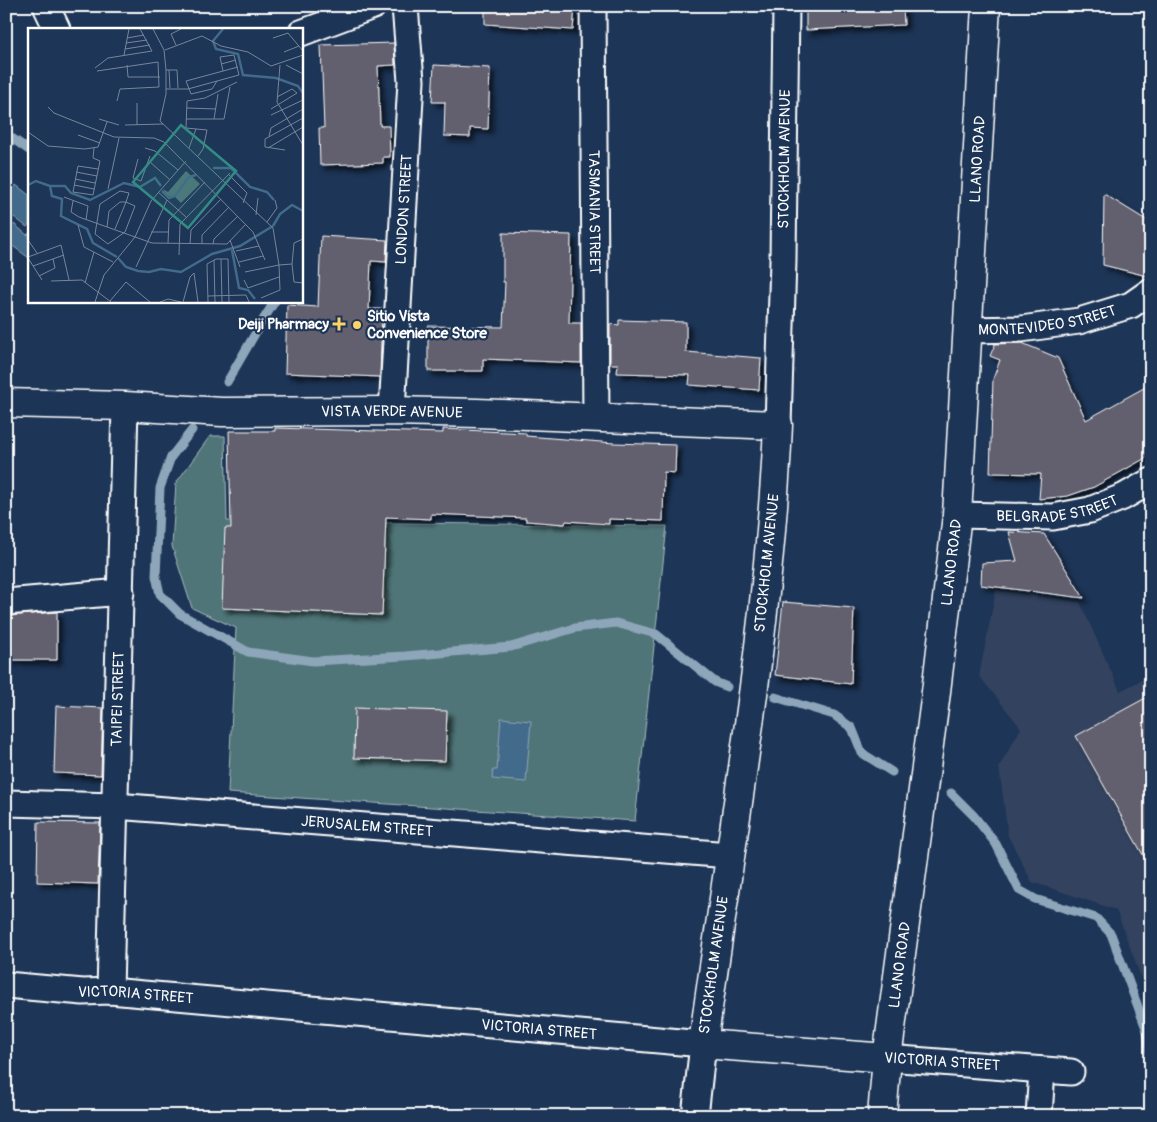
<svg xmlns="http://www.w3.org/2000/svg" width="1157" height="1122" font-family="Pangolin,sans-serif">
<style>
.built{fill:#32425e}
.green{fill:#4f7578;stroke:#a7babc}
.water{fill:#426a8a;stroke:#8ea6b9}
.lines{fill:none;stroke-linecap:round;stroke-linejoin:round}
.stream{stroke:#8ea6b9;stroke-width:9}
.building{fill:#625f6e;stroke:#fff;filter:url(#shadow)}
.street-casing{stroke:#fff;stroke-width:29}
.secondary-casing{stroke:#fff;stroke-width:31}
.street{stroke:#1d3557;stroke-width:25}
.secondary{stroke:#1d3557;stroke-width:28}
.poi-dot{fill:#ffd166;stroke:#1d3557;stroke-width:2}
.labels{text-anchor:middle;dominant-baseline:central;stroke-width:4.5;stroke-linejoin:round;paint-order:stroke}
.street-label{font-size:15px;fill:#fff;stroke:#1d3557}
.poi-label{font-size:15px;font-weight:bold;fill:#fff;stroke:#1d3557;text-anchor:start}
.inset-river{fill:none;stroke:#426a8a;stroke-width:2.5}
.inset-road{fill:none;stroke:#77869a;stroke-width:1}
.view{fill:#338b84;fill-opacity:0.15;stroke:#338b84;stroke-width:2.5}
.inset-edge{fill:none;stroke:#fff;stroke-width:2.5}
</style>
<defs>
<filter id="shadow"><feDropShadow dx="4.5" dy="4.5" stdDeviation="2.5" flood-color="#0009"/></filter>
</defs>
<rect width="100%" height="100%" fill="#1d3557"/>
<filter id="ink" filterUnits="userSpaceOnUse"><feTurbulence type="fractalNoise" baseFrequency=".02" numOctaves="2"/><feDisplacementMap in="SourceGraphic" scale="10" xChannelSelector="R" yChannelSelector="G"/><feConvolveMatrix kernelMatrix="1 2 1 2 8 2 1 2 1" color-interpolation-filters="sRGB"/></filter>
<g filter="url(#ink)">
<path class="built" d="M996,590l84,12 40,89 31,-16v329l-35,-94 -84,-28 -24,-46 -9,-69 22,-39 -42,-52z"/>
<path class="green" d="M210,436h15l2,85 440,5 -32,295 -407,-28 8,-165 -44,-20 -20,-62 4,-63z"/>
<path class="water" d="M16,185l13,10v30l-2,2 -21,-16v-13z
M14,224l13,11 2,-2v25l-23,-17v-6z
M501,718l30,3 -5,61 -34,-3 1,-9h4z"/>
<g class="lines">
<path class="stream" d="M6,134l23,16
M227,382l36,-62 12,-19
M192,430l-21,27 -11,31 -4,88 4,18 20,20 68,38 65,9 92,-5 106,-9 64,-19 41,-5 40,11 59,48 12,5
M775,697l59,18 18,13 10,25 30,19
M951,793l23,23 22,28 23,46 16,9 61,19 15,16 36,97 4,31"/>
</g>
<path class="building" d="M485,6h90l-2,24 -88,-6z
M806,6h97l1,19 -98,5z
M394,43l1,22 -17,1 2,60h9l1,31h-7v6l-63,2 -1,-37h5l-3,-83z
M434,65l56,3 -2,61 -18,-1v9l-26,-1 1,-34h-13z
M1104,194l47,29v54l-48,-12z
M503,233l68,2 -2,88h12v40l-98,-4v12h-55v-45l75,1 2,-45h-2z
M321,236l66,4 -1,22 -15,-1 -2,48h13l-2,68 -95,-4 2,-68 31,2z
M619,320l67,2v30l75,6 -2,32 -70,-5 1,-10 -73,-2 1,-9h-8v-40l9,1z
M1022,343l36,15 28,62 65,-36v71l-57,32 -26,9 -29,3 2,-25 -51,-1 3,-94 7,-19 -10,-4 5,-12z
M275,428l168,5v-4l83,4v3l88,7 62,2 -1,28 -11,-1 -1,49 -54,-2v5l-43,-3 -1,3 -39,-3v-3l-95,-4v5l-45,-2 -4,98 -160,-7 3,-80h6l-2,-97h46z
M1009,532l35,2 40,64 -103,-13 1,-22 35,-2z
M783,602l71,6 -3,76 -76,-9z
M57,612v48h-51v-44z
M1151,695v174l-75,-133z
M56,706l47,2 -2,67 -47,-2z
M355,708l92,3 -2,50 -91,-3z
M38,822l62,1 -2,61 -61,-2z"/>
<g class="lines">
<g class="street-casing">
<g id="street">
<path d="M46,6l11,23"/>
<path id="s1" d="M593,6l3,412"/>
<path d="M301,33l72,-27"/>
<path id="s2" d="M968,330l53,-1 58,-8 52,-16 20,-14"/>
<path id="s3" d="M392,411l19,-330 -6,-75"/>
<path id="s4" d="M778,425l5,-165 3,-254"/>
<path id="s5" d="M957,515l96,2 37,-7 33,-13 28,-16"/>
<path d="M6,602l115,-10"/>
<path id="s6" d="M6,803l110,3 613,49"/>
<path id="s7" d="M6,985l77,7 27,-1 593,53 -8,72"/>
<path id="s8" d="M110,991l15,-585"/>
<path d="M887,1058l184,14"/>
<path d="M1039,1116l3,-46"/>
</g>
</g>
<g class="secondary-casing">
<g id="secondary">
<path id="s9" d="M6,403l119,3 97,6 170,-1 85,2 301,12c-9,206 -47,414 -75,619l184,14"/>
<path id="s10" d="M882,1116l5,-58 48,-358 22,-185 29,-509"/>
</g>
</g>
<use href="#street" class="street"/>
<use href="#secondary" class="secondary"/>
</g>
</g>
<g class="poi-dot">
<path d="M336.5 316.5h5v5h5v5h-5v5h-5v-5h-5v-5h5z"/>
<circle cx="357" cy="325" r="5"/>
</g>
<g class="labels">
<g class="street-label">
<text stroke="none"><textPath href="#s4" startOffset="266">STOCKHOLM AVENUE</textPath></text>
<text stroke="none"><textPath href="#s10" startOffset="962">LLANO ROAD</textPath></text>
<text stroke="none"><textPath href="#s3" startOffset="202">LONDON STREET</textPath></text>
<text stroke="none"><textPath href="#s1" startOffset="206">TASMANIA STREET</textPath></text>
<text stroke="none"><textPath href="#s2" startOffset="80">MONTEVIDEO STREET</textPath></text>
<text stroke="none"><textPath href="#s9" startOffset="386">VISTA VERDE AVENUE</textPath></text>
<text stroke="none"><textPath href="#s5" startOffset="101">BELGRADE STREET</textPath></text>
<text transform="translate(767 563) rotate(-84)">STOCKHOLM AVENUE</text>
<text stroke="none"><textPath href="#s10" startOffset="558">LLANO ROAD</textPath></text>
<text stroke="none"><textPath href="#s8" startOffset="292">TAIPEI STREET</textPath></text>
<text stroke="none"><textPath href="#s6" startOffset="362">JERUSALEM STREET</textPath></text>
<text stroke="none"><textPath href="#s10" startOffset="152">LLANO ROAD</textPath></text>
<text transform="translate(714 965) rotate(-82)">STOCKHOLM AVENUE</text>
<text stroke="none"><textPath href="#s7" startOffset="130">VICTORIA STREET</textPath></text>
<text stroke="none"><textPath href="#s7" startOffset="535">VICTORIA STREET</textPath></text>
<text transform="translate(942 1062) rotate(4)">VICTORIA STREET</text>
</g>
<g class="poi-label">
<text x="367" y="316">Sitio Vista<tspan x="367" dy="17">Convenience Store</tspan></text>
<text x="329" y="324" text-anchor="end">Deiji Pharmacy</text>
</g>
</g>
<g transform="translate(28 28)">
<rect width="275" height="275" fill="#1d3557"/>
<path d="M158,143l14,13 -19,19 -7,-7h-7l-4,-7 5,3z" fill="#4f7578"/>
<path class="inset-river" d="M195,1l-10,12 3,8 22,5 5,21 33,3 22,8 5,7M185,140h18l19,19 17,5 7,8M0,157l8,-4 14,5 2,10 10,3 -1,17 26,13 6,14 24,14M22,158h15l6,7 19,7 34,-17 16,4 15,-9 6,8M134,163l7,7 6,-2 14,-19 7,-2M245,198l7,-12 12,-9 11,6M204,222l7,38 9,2 7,9M90,230l8,9 12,4 11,1 12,-3 20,3 31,-18 28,-8 33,-20"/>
<path class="inset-road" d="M125,1l11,21 2,20v24l-6,27 113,107 6,37 13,-1 2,18 9,1M99,10l17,-3M245,10l15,-5 15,18M98,15l21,-3M148,17l-5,-11 10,-5M97,21l25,-4M137,22l37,-14 19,10 27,6 23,14 32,-11M256,24l15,-6M96,27l5,-26M193,36l15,-4M99,37l1,12h32M252,37l-3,37 26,43M258,37l17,9M67,40l13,-10 44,-7 -12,-22M138,42h11l1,18M141,42l1,18M69,43l61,-9 1,25 -39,2 -3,12M189,53l-5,8 -21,5 -5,-13 52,-14M138,61h22l51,-14 -5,-20 -14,2 3,14M20,79l6,6 60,24 40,1 10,4 89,90 12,28M159,80l29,1M243,81l26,-16 -5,-4 -15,8M243,87l32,-15M71,91l20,6M158,91h38l6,-32M186,91l4,-25M97,97l38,-1M109,97v-22M0,104l20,14 37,3 13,-2 9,-25M50,107l22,8M241,108l2,-8 32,-19M66,120l-1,10 7,3 -7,34 -20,-3 5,-26 20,3M117,120l10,3 23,19M161,120l7,-19M240,120l35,-21M257,122l-20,-3v-8l38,-21M170,128l5,-7 4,-19 -21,-2 1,-27 18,-3 32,-16M110,131l-5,19 8,3 9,-25M122,134l19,17M48,144l21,4M201,147l18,18 -4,10M47,151l20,4M46,157l20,4M80,161l11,-51M130,164l28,25M36,169l24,9 -2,14M45,173l-2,11 8,5 73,26 75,1 19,-20M228,187l2,-17M239,194l10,-14 -2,-8M50,197l6,22 29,15M79,199l2,-16 11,-9h6l9,4 -10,26 -17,12 -13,-10 5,-30 20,-13 9,2 -3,9 -11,27M123,204h17M0,212l9,13M202,212l10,27M140,215l1,-23 36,-38M162,216l1,-14 30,-31M174,216v-9l27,-28M185,216l1,-5 24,-23M208,223l23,-5M151,227l1,-31 50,-51M0,229l33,-12 8,35M0,230l14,22M193,231l1,43M186,232l1,42M211,234l24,-6M264,236l2,-21 9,-4M5,238l31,-11M108,239l31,-67M217,244l34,-7 1,25 -19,8M11,248l16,-8 -2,-9M216,252l4,8 31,-11M23,253l31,-1 29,22M57,255l9,-31M180,268l38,-1 3,7M82,273l16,-19 24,20M67,274l9,-27 31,-38 16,-36 35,-40M132,274l8,-3 13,3M155,274l7,-25 4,-4 4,29M180,274l-1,-38 9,-5h12l1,43"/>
<path class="view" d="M153,97l55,46 -48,57 -55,-46z"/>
<rect width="275" height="275" class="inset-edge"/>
</g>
<rect width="1157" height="1122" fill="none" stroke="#1d3557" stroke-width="25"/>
<rect x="12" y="12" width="1132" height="1097" fill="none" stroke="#fff" stroke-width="2" filter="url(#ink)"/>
</svg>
